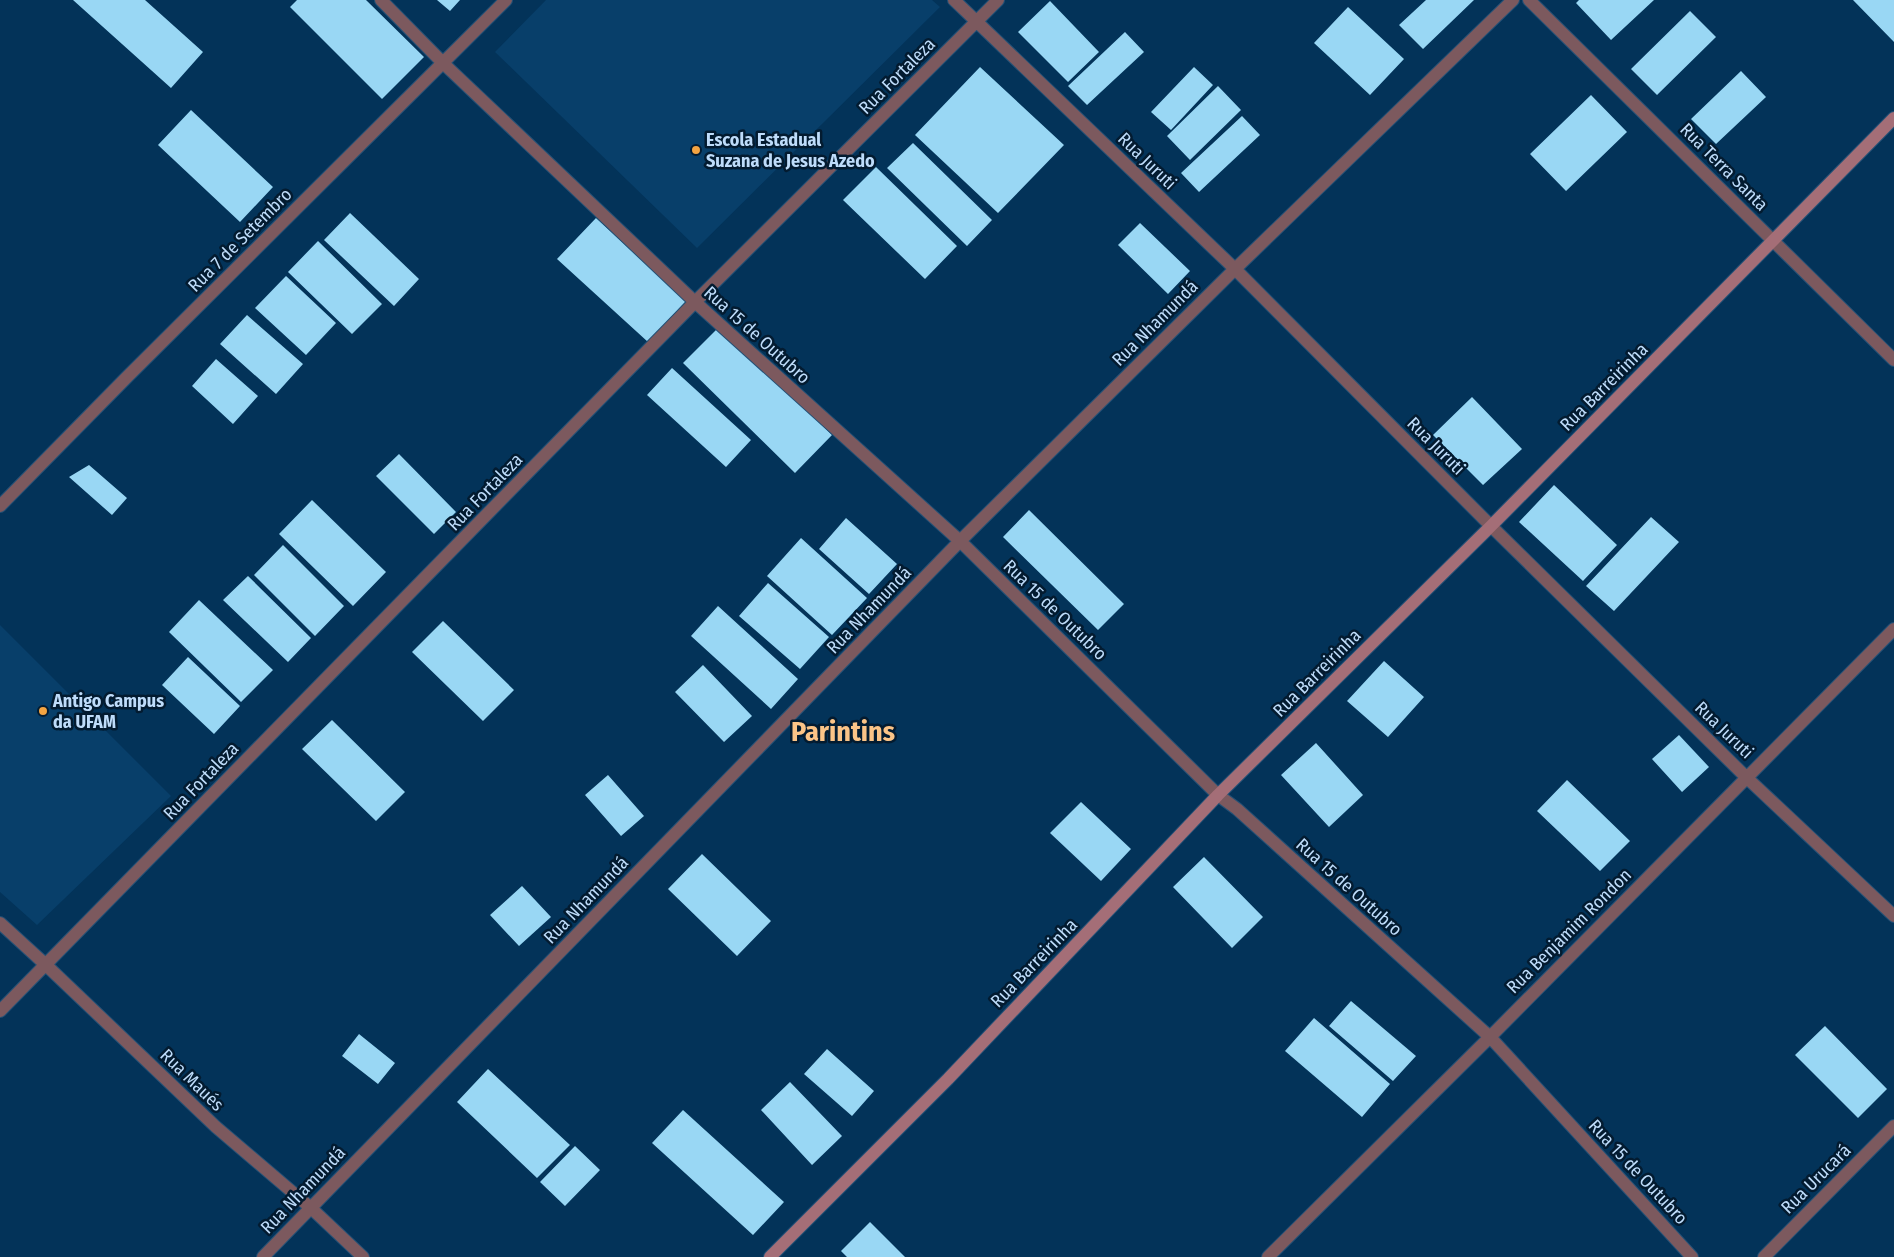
<svg xmlns="http://www.w3.org/2000/svg" width="1894" height="1257" font-family="'Fira Sans Condensed',sans-serif">
<style>
.built{fill:#083f6a}
.building{fill:#99d7f4}
.lines{fill:none;stroke-linecap:round;stroke-linejoin:round}
.street-casing{stroke:#255176;stroke-width:14}
.secondary-casing{stroke:#255176;stroke-width:14}
.street{stroke:#7c595e;stroke-width:12}
.secondary{stroke:#a46e77;stroke-width:12}
.poi-dot{fill:#f3a442;stroke:#031b30;stroke-width:2}
.labels{text-anchor:middle;dominant-baseline:central;stroke-width:5;stroke-linejoin:round;paint-order:stroke}
.street-label{font-size:18px;fill:#bedcfa;stroke:#031b30}
.poi-label{font-size:18px;font-weight:bold;fill:#bedcfa;stroke:#031b30;text-anchor:start}
.town-label{font-size:28px;font-weight:bold;fill:#fbc487;stroke:#031b30}
</style>
<rect width="100%" height="100%" fill="#033359"/>
<path class="built" d="M546,0h386l8,7 -243,241 -202,-196z
M0,625l171,171 -134,129 -37,-33z"/>
<path class="building" d="M73,0h72l58,52 -32,36z
M297,0h69l58,57 -42,42 -92,-92z
M437,0h23l-10,11z
M1426,0h48l-51,49 -24,-24z
M1579,0h75l-43,40 -35,-37z
M1853,0h41v42z
M1050,1l49,51 -31,30 -50,-50z
M1348,7l56,52 -34,36 -56,-52z
M1690,11l26,26 -59,58 -26,-26z
M1125,32l19,20 -57,53 -19,-19z
M980,67l84,78 -66,68 -83,-78z
M1194,67l19,18 -42,45 -20,-18z
M1741,71l25,26 -50,47 -25,-25z
M1218,86l23,24 -51,50 -23,-24z
M1591,95l36,37 -61,59 -36,-37z
M191,110l82,77 -33,35 -82,-77z
M1242,116l18,19 -61,57 -18,-19z
M913,143l79,77 -25,26 -80,-78z
M876,167l81,79 -32,33 -82,-79z
M350,213l69,66 -25,27 -70,-66z
M596,218l90,83 -38,41 -91,-83z
M1140,223l50,48 -22,23 -50,-49z
M318,241l64,63 -30,30 -64,-62z
M286,276l50,47 -30,32 -51,-47z
M247,315l56,49 -27,30 -56,-50z
M720,326l112,109 -37,38 -112,-110z
M216,359l42,37 -25,28 -41,-38z
M672,368l79,72 -25,27 -79,-72z
M1472,397l50,52 -39,36 -50,-50z
M399,454l57,58 -22,22 -58,-58z
M89,465l38,33 -15,17 -43,-38z
M1554,485l63,60 -34,36 -64,-59z
M312,500l74,72 -33,34 -74,-72z
M1029,510l95,94 -26,26 -95,-93z
M1651,517l28,25 -65,69 -28,-25z
M846,518l51,46 -28,30 -50,-45z
M801,538l66,60 -35,37 -65,-59z
M283,545l61,61 -29,30 -61,-61z
M248,576l63,62 -23,24 -65,-62z
M768,583l61,54 -29,32 -61,-53z
M199,600l74,70 -32,32 -72,-70z
M718,606l80,73 -27,30 -80,-73z
M443,621l71,69 -31,31 -71,-69z
M188,657l52,49 -26,28 -52,-49z
M1384,661l40,36 -36,40 -41,-36z
M703,665l49,51 -28,26 -49,-50z
M332,720l73,72 -29,29 -74,-72z
M1679,735l30,32 -27,25 -30,-33z
M1316,743l47,52 -34,32 -48,-52z
M608,775l36,41 -23,20 -36,-41z
M1567,780l63,61 -30,30 -63,-60z
M1081,802l50,47 -30,32 -51,-48z
M702,854l69,67 -34,35 -69,-67z
M1204,857l59,60 -31,31 -59,-61z
M522,886l29,31 -32,29 -29,-31z
M1351,1001l65,55 -23,25 -64,-55z
M1314,1018l76,66 -28,33 -77,-66z
M1825,1026l62,63 -29,29 -63,-63z
M359,1034l36,29 -17,21 -36,-28z
M827,1049l47,42 -22,25 -48,-42z
M488,1069l82,76 -33,33 -80,-76z
M790,1082l52,54 -30,29 -51,-55z
M683,1110l101,92 -31,33 -101,-92z
M575,1146l25,24 -35,36 -25,-24z
M870,1222l35,35h-58l-6,-6z"/>
<g class="lines">
<g class="street-casing">
<path id="street" d="M381,0l63,64 251,238 265,239 258,254 19,14 253,228 202,220
M954,0l281,269 256,257 255,251 148,139
M1529,0l365,360
M0,506l127,-129 379,-377
M0,923l46,42 170,162 95,81 52,49
M0,1011l695,-709 303,-302
M263,1257l697,-716 275,-272 278,-269
M1268,1257l222,-220 404,-408
M1764,1257l130,-131"/>
</g>
<g class="secondary-casing">
<path id="secondary" d="M770,1257l178,-178 270,-284 273,-269 403,-408"/>
</g>
<use href="#street" class="street"/>
<use href="#secondary" class="secondary"/>
</g>
<g class="poi-dot">
<circle cx="696" cy="150" r="5"/>
<circle cx="43" cy="711" r="5"/>
</g>
<g class="labels">
<g class="street-label">
<text transform="translate(897 76) rotate(-45)">Rua Fortaleza</text>
<text transform="translate(1147 161) rotate(44)">Rua Juruti</text>
<text transform="translate(1724 167) rotate(45)">Rua Terra Santa</text>
<text transform="translate(240 240) rotate(-45)">Rua 7 de Setembro</text>
<text transform="translate(1155 323) rotate(-45)">Rua Nhamundá</text>
<text transform="translate(757 335) rotate(42)">Rua 15 de Outubro</text>
<text transform="translate(1604 387) rotate(-45)">Rua Barreirinha</text>
<text transform="translate(1436 446) rotate(45)">Rua Juruti</text>
<text transform="translate(485 492) rotate(-46)">Rua Fortaleza</text>
<text transform="translate(869 610) rotate(-46)">Rua Nhamundá</text>
<text transform="translate(1055 610) rotate(44)">Rua 15 de Outubro</text>
<text transform="translate(1317 673) rotate(-45)">Rua Barreirinha</text>
<text transform="translate(1724 730) rotate(44)">Rua Juruti</text>
<text transform="translate(201 781) rotate(-46)">Rua Fortaleza</text>
<text transform="translate(1349 887) rotate(42)">Rua 15 de Outubro</text>
<text transform="translate(586 900) rotate(-46)">Rua Nhamundá</text>
<text transform="translate(1569 931) rotate(-45)">Rua Benjamim Rondon</text>
<text transform="translate(1034 963) rotate(-46)">Rua Barreirinha</text>
<text transform="translate(192 1080) rotate(44)">Rua Maués</text>
<text transform="translate(1638 1172) rotate(47)">Rua 15 de Outubro</text>
<text transform="translate(1816 1179) rotate(-45)">Rua Urucará</text>
<text transform="translate(303 1190) rotate(-46)">Rua Nhamundá</text>
</g>
<g class="poi-label">
<text x="706" y="140">Escola Estadual<tspan x="706" dy="21">Suzana de Jesus Azedo</tspan></text>
<text x="53" y="701">Antigo Campus<tspan x="53" dy="21">da UFAM</tspan></text>
</g>
<g class="town-label">
<text x="843" y="731">Parintins</text>
</g>
</g>
</svg>
